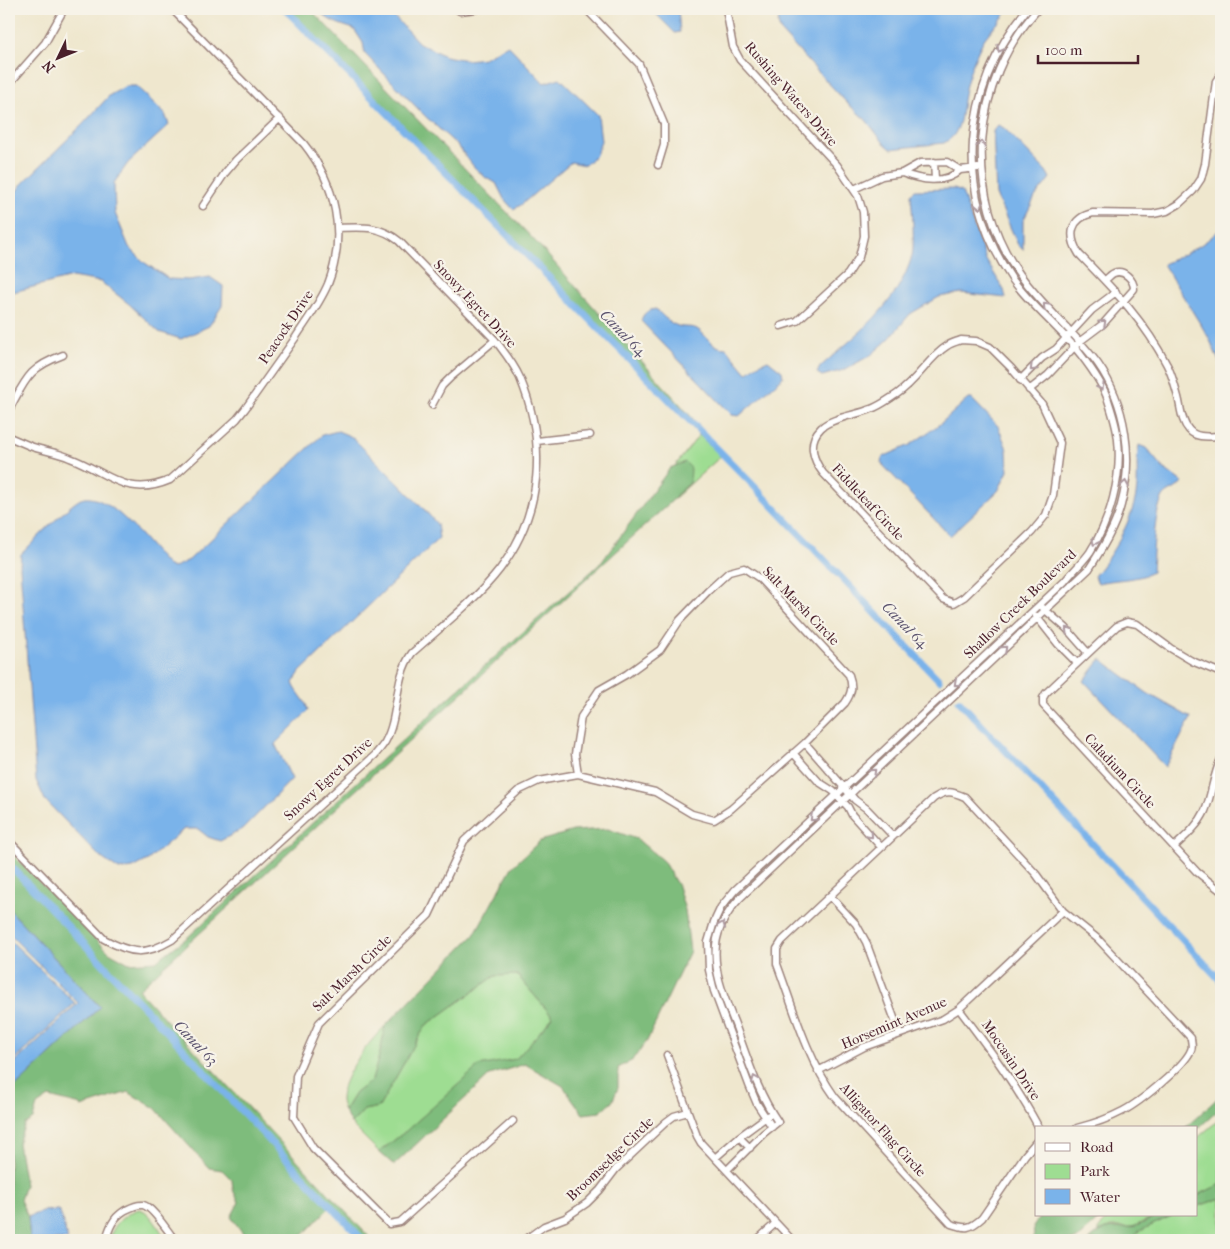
<svg xmlns="http://www.w3.org/2000/svg" width="1230" height="1249" font-family="'IM FELL French Canon',serif">
<style>
.green{fill:#9edd92;stroke:#747e5e}
.forest{fill:#7ebc7c;stroke:#646e54}
.water{fill:#7ab3ea;stroke:#62698a}
.lines{fill:none;stroke-linecap:round;stroke-linejoin:round}
.canal{stroke:#7ab3ea;stroke-width:7}
.street-casing{stroke:#9c837c;stroke-width:9}
.street{stroke:#fff;stroke-width:6}
.oneway{stroke:#ae9aa0}
.labels{text-anchor:middle;dominant-baseline:central;stroke-width:4.5;stroke-linejoin:round;paint-order:stroke}
.street-label{font-size:14px;fill:#4a1f2b;stroke:#f7f3e8}
.water-label{font-size:15px;font-style:italic;fill:#5b536e;stroke:#f7f3e8}
</style>
<rect width="100%" height="100%" fill="#f7f3e8"/>
<filter id="ink" filterUnits="userSpaceOnUse"><feTurbulence type="fractalNoise" baseFrequency=".02" numOctaves="2"/><feDisplacementMap in="SourceGraphic" scale="10" xChannelSelector="R" yChannelSelector="G"/><feConvolveMatrix kernelMatrix="1 2 1 2 8 2 1 2 1" color-interpolation-filters="sRGB"/></filter>
<filter id="wash" filterUnits="userSpaceOnUse"><feTurbulence type="fractalNoise" baseFrequency=".0096" numOctaves="4" result="noise"/><feDisplacementMap in="SourceGraphic" scale="20" xChannelSelector="R" yChannelSelector="G"/><feGaussianBlur stdDeviation="1.12" result="paint"/><feColorMatrix in="noise" values="0 0 0 0 0 0 0 0 0 0 0 0 0 0 0 0 0 1.4 0 .05"/><feComposite in="paint" operator="in"/></filter>
<g filter="url(#wash)">
<rect width="100%" height="100%" fill="#efe7ce"/>
<path class="green" d="M699,435l22,21 -46,42 1,-3 14,-12 -15,-17z
M517,975l36,42 -37,42 -37,8 -73,64 -27,21 -28,-28 13,-14 15,-3 46,-81 70,-50z
M385,1026l-4,23 -9,32 -17,12 -11,18c-1,-3 -3,-8 -3,-11 0,-24 28,-58 44,-74z
M1221,1118v66l-25,12v-57z
M1221,1198v42h-88l5,-8 35,-17h23v-8z
M140,1209c12,4 19,21 27,31h-57c1,-14 16,-28 30,-31z
M1112,1215h45l-24,12h-22l-12,5v-4z"/>
<path class="forest" d="M285,9h25l226,233 173,195 -1,6 -2,-1 -179,-189z
M685,462l6,6 -1,15 -14,12 -1,3 -535,490v4l232,248h-9l-32,-34 -33,34h-50l-17,-23 8,-15 -6,-12 -1,-10 -10,-10 -13,-2 -54,-60 -27,-16 -47,15v-2l-32,-8 -12,8 -4,14 -8,5 -7,19 7,42 -5,15 8,17 2,23h-21v-147l91,-86 -91,-98v-58l100,101 20,11 27,-2 32,-24 263,-241 150,-133 69,-95z
M608,829l29,10 26,22 15,25 7,24 5,41 -43,90 -14,19 -15,8v20l-6,14 -12,10 -17,2 -20,-28 -38,-22 -35,11 -96,90 -15,-13 27,-21 73,-65 37,-7 37,-42 -36,-42 -22,1 -70,50 -46,81 -15,3 -13,14 -7,-13 11,-18 17,-13 9,-31 4,-23 89,-91 38,-68 28,-26 33,-10z
M1221,1095v13l-25,22v-2h-11z
M1221,1184v14l-25,9v-11z
M1041,1215h63l-28,25h-45l3,-5 -1,-9z
M1157,1215h16l-35,17 -5,8h-44c18,-16 21,-10 42,-13 9,-1 19,-8 26,-12z"/>
<path class="water" d="M318,9h69l32,34 26,13 22,4 17,-2 24,-13 36,38 16,-5 38,37 3,26 -5,14 -11,10 -14,-3 -50,43 -8,4 -9,-10 -8,-16 -10,-5 -12,-11 -16,-21 -32,-29 -61,-63 -2,-11 -9,-14c-15,-5 -26,-7 -36,-20z
M651,9h27l2,23 -5,1z
M780,9h229c-7,11 -17,19 -24,29 -7,10 -16,35 -19,47 -6,20 -1,48 -22,58l-53,6 -8,-7 -17,-22 -19,-17 -66,-71 -3,-8z
M126,86h10l29,28 4,11 -41,38 -14,20 1,30 14,34 16,16 24,16 20,1 21,-3 13,9 -1,20 -13,20 -28,13 -22,-7 -30,-28 -28,-22 -29,-5 -63,16v-91l12,-17 62,-61 27,-29z
M998,125l6,3 42,43 4,7 -15,19 -12,24v29l-5,-5 -22,-50 -3,-64z
M954,189l8,3 24,68 18,30 2,8 -45,-5 -22,4 -29,17 -21,25 -18,16 -27,15 -22,6 -5,-3 3,-6c36,-32 78,-62 92,-111 3,-13 0,-48 -1,-62l4,-4z
M1221,228v138l-12,-28 -46,-74c22,-10 41,-18 58,-36z
M656,309c6,6 13,14 22,17 6,2 13,0 19,3 11,7 14,19 29,19l21,25 10,-8 11,-5 14,11 1,6 -44,39 -7,-1 -91,-94c2,-8 7,-11 15,-12z
M968,399h4l26,27 9,23 1,22 -10,20 -48,45 -69,-73 1,-4 3,-3 25,-11 30,-21z
M338,431l14,6 71,71 14,16 2,14 -139,134 -7,11c4,11 13,16 15,28l-33,33 17,35 -49,50 -23,12 -12,-4 -10,-8h-14l-36,31 -15,8 -14,2 -19,-13 -55,-57 -9,-20 -16,-214 1,-12c12,-11 48,-50 60,-55 27,-10 69,48 86,66l6,3 16,-8 133,-125z
M1139,445l7,3 16,19 20,15c-7,9 -13,8 -18,14 -10,12 -11,59 -12,76 -12,8 -38,7 -54,11l-4,-7c18,-21 37,-53 42,-81 3,-17 -1,-34 3,-50z
M1101,659l46,34 44,25 -26,49 -81,-86z
M9,909l91,98 -91,86v-25l69,-65 -69,-69z
M9,939l66,64 -66,62z
M59,1210l9,30h-38l-2,-23 15,-6z"/>
<g class="lines">
<path class="canal" d="M285,9l467,475 187,196
M959,701l262,280
M9,864l354,376"/>
</g>
</g>
<g filter="url(#ink)">
<g class="lines">
<g class="street-casing">
<path id="street" d="M457,9l3,2 16,-2
M586,9l53,55 25,60v21l-6,20
M726,9l7,38 7,13 97,105 21,31 5,16 1,24 -5,21 -11,17 -51,47 -16,5
M1221,74l-5,7 -11,83 -4,15 -8,12 -14,13 -12,7 -14,3 -60,-1c-22,5 -26,22 -14,41 34,35 65,66 88,111 5,9 8,22 11,32 3,11 3,24 11,33 8,9 21,6 32,6
M9,84l36,-41 19,-34
M934,162l1,17
M902,173c18,7 43,12 58,-3
M854,189l28,-13 20,-3 18,-10 27,-1 13,8 18,-2
M203,206l22,-33 11,-13 44,-42
M961,340l15,1 14,6 21,21 31,36 18,39 -7,52 -7,20 -14,17 -68,65 -10,6 -11,-4 -120,-126c-10,-13 -16,-31 -2,-45 10,-10 36,-13 50,-19 9,-3 18,-10 26,-15 20,-13 32,-37 50,-48 4,-3 9,-4 14,-6z
M1020,380l22,-22 14,-9 36,-39 24,-18
M1029,390l19,-15 31,-33 24,-18 31,-35c0,-9 -10,-20 -20,-16 -3,1 -6,5 -9,7
M432,405l10,-19 9,-9 44,-37
M9,410c17,-31 19,-42 54,-55
M9,437c7,3 14,6 21,9 13,5 27,6 40,12 38,14 56,41 100,22l67,-61 8,-10c17,-24 34,-48 51,-72 11,-17 24,-34 32,-53 19,-49 8,-100 -24,-140l-132,-135
M537,441l53,-6
M1043,608l23,20 22,25
M1036,616l22,28 19,19
M1221,673l-29,-12 -22,-13 -33,-24 -10,-2 -10,4 -71,67 -3,5v7l154,167 24,19
M805,743l50,57 12,9 26,27
M793,753l26,29 14,9 15,16 4,8 29,32
M9,841l95,98c27,15 41,17 68,1l203,-185c3,-4 7,-8 10,-13 15,-27 8,-63 27,-89 29,-26 65,-54 88,-84 43,-57 47,-126 20,-191 -6,-14 -16,-26 -25,-38l-96,-99c-20,-16 -37,-14 -61,-13
M1174,847c12,-11 24,-21 31,-36 7,-17 8,-35 16,-52
M830,896l26,28 10,18 34,92
M959,1009c29,38 57,76 80,119
M667,1055l30,81 4,7 91,97
M818,1071l46,-24 79,-28 16,-10 104,-98
M513,1121l-113,101 -11,2 -76,-76 -19,-31 2,-41 23,-53 110,-108 35,-74 54,-50 21,-10 39,-7 77,18 37,22 22,6 17,-11 74,-66 40,-40c7,-10 8,-17 4,-28l-90,-97 -15,-10 -15,4 -21,19 -28,29 -20,30 -33,24 -28,16 -18,27 -6,37 3,20
M772,1127l-15,-23 -8,-19 -35,-94 -5,-21 -1,-28 6,-20 7,-15 14,-17 330,-309c8,-10 18,-19 25,-29 20,-31 32,-75 28,-112 -1,-13 -6,-28 -10,-40 -5,-16 -17,-32 -27,-45 -21,-27 -49,-48 -69,-76 -59,-87 -50,-190 15,-270
M739,1137l11,11
M1036,1142l-11,13 -43,63c-12,11 -16,11 -31,6l-116,-127c-28,-39 -41,-87 -58,-133v-15l5,-8 152,-143c13,-8 17,-7 31,-1l71,77 27,37 35,28 93,99c0,4 2,8 0,12 -6,16 -51,52 -68,61 -15,8 -30,13 -46,17
M715,1158l24,-21 30,-22
M727,1170l37,-37 14,-11c-20,-29 -30,-62 -42,-95 -10,-26 -23,-53 -20,-82 2,-18 12,-34 24,-47l349,-329c13,-20 26,-41 32,-64 13,-47 5,-101 -23,-141 -23,-32 -54,-56 -77,-88 -59,-81 -50,-194 17,-267
M106,1240c3,-12 7,-22 18,-29 6,-3 12,-7 19,-6 10,2 25,27 32,35
M214,1240h1
M525,1240l19,-14 21,-8 22,-15 13,-13 16,-21 50,-47 8,-6 14,-4
M757,1240l19,-17"/>
</g>
<use href="#street" class="street"/>
</g>
<defs><path id="oneway-chevron" d="M-2-3.5L2.5 0L-2 3.5" fill="none" stroke-width="1.6" stroke-linecap="round" stroke-linejoin="round" transform="scale(1.25)"/></defs>
<g class="oneway">
<use href="#oneway-chevron" transform="translate(1000 49) rotate(119)"/>
<use href="#oneway-chevron" transform="translate(981 144) rotate(-86)"/>
<use href="#oneway-chevron" transform="translate(979 206) rotate(76)"/>
<use href="#oneway-chevron" transform="translate(1046 306) rotate(-133)"/>
<use href="#oneway-chevron" transform="translate(1103 323) rotate(-43)"/>
<use href="#oneway-chevron" transform="translate(1033 368) rotate(135)"/>
<use href="#oneway-chevron" transform="translate(1101 387) rotate(61)"/>
<use href="#oneway-chevron" transform="translate(1125 484) rotate(-80)"/>
<use href="#oneway-chevron" transform="translate(1095 542) rotate(117)"/>
<use href="#oneway-chevron" transform="translate(1068 630) rotate(-134)"/>
<use href="#oneway-chevron" transform="translate(1004 649) rotate(-43)"/>
<use href="#oneway-chevron" transform="translate(957 683) rotate(137)"/>
<use href="#oneway-chevron" transform="translate(873 772) rotate(-43)"/>
<use href="#oneway-chevron" transform="translate(813 818) rotate(137)"/>
<use href="#oneway-chevron" transform="translate(870 835) rotate(47)"/>
<use href="#oneway-chevron" transform="translate(722 925) rotate(-69)"/>
<use href="#oneway-chevron" transform="translate(755 1079) rotate(-112)"/>
</g>
</g>
<g class="labels">
<g class="street-label">
<text transform="translate(791 94) rotate(49)">Rushing Waters Drive</text>
<text transform="translate(475 304) rotate(47)">Snowy Egret Drive</text>
<text transform="translate(286 327) rotate(-56)">Peacock Drive</text>
<text transform="translate(868 502) rotate(47)">Fiddleleaf Circle</text>
<text transform="translate(1020 604) rotate(-44)">Shallow Creek Boulevard</text>
<text transform="translate(801 606) rotate(46)">Salt Marsh Circle</text>
<text transform="translate(1120 771) rotate(47)">Caladium Circle</text>
<text transform="translate(328 779) rotate(-43)">Snowy Egret Drive</text>
<text transform="translate(352 973) rotate(-44)">Salt Marsh Circle</text>
<text transform="translate(894 1023) rotate(-23)">Horsemint Avenue</text>
<text transform="translate(1011 1060) rotate(56)">Moccasin Drive</text>
<text transform="translate(883 1130) rotate(48)">Alligator Flag Circle</text>
<text transform="translate(610 1159) rotate(-44)">Broomsedge Circle</text>
</g>
<g class="water-label">
<text transform="translate(623 333) rotate(46)">Canal 64</text>
<text transform="translate(905 625) rotate(46)">Canal 64</text>
<text transform="translate(196 1043) rotate(47)">Canal 63</text>
</g>
</g>
<rect width="1230" height="1249" fill="none" stroke="#f7f3e8" stroke-width="30"/>
<rect x="1035" y="1126" width="162" height="90" fill="#f7f3e8" stroke="#b29e9c"/>
<rect x="1045" y="1143" width="25" height="8" fill="#ffffff" stroke="#b29e9c"/>
<text x="1080" y="1152" font-size="15" fill="#4a1f2b">Road</text>
<rect x="1045" y="1164" width="25" height="15" fill="#9edd92" stroke="#b29e9c"/>
<text x="1080" y="1176" font-size="15" fill="#4a1f2b">Park</text>
<rect x="1045" y="1189" width="25" height="15" fill="#7ab3ea" stroke="#b29e9c"/>
<text x="1080" y="1202" font-size="15" fill="#4a1f2b">Water</text>
<g transform="translate(58 58) rotate(227)" stroke="#f7f3e8" stroke-width="4" paint-order="stroke">
<path d="M0-4L9 19L0 12L-9 19Z" fill="#4a1f2b"/>
<text y="-8" font-size="14" font-weight="bold" text-anchor="middle" fill="#4a1f2b">N</text>
</g>
<path d="M1038 55v8h100v-8" fill="none" stroke="#4a1f2b" stroke-width="2.5"/>
<text x="1045" y="55" font-size="15" fill="#4a1f2b" stroke="#f7f3e8" stroke-width="4" paint-order="stroke">100 m</text>
</svg>
